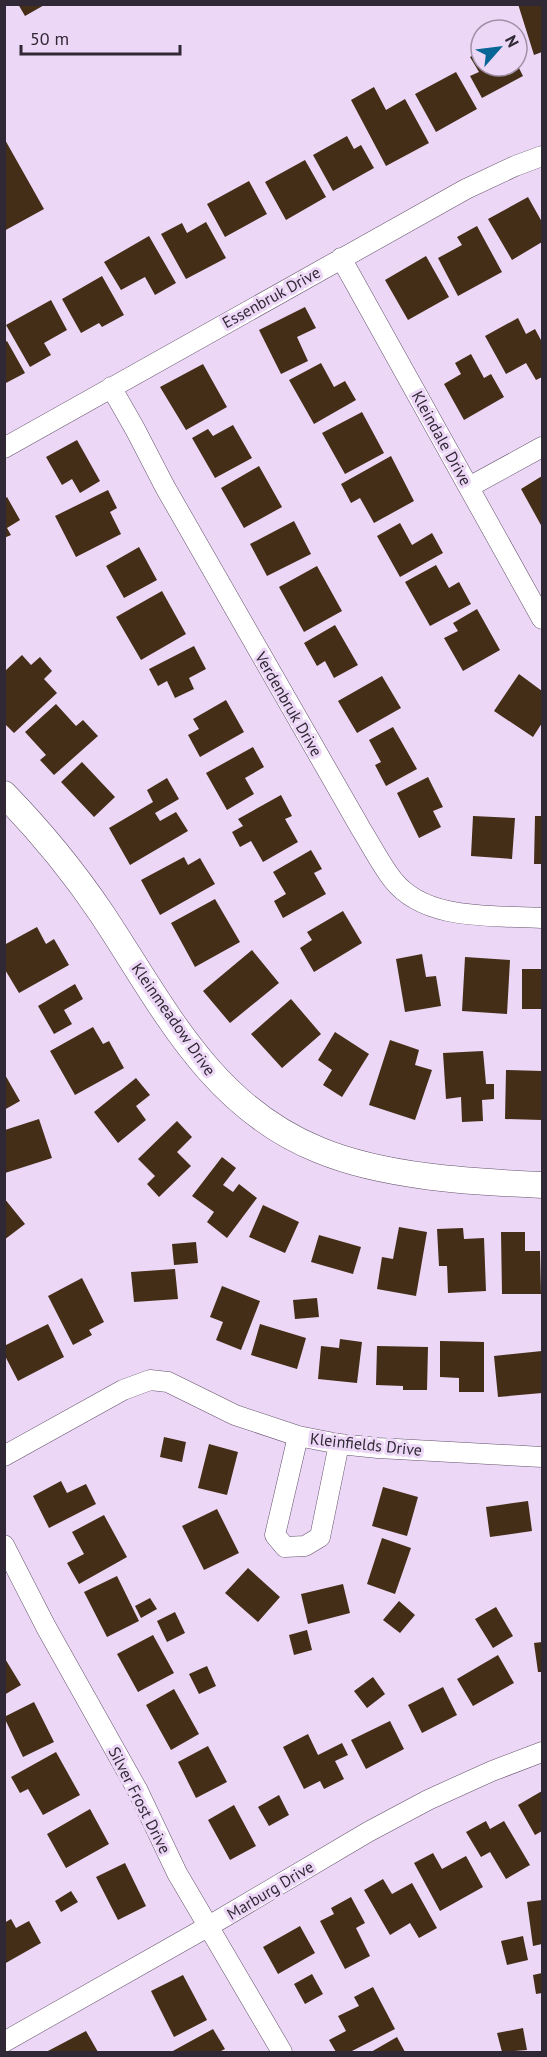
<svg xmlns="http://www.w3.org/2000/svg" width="547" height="2057" font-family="'PT Sans',sans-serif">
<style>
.building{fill:#442e17}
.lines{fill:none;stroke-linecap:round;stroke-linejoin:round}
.minor-casing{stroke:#64526c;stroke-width:21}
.tertiary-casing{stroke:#64526c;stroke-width:27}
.minor{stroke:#fff;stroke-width:20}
.tertiary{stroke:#fff;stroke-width:26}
.labels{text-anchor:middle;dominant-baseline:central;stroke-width:6;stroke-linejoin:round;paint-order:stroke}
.street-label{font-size:16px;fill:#302834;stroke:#edd7f6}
</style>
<rect width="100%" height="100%" fill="#edd7f6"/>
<path class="building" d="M18,4h28l-21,12z
M518,4h24v48l-8,3z
M481,51v15h37l5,10 -41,22 -12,-22 9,-4 -9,-15z
M456,72l21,37 -41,23 -21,-38z
M374,87l12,23 19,-11 24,44 -43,23 -35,-66z
M347,136l7,13 7,-4 13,23 -41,23 -20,-36z
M4,138l40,71 -40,22z
M305,160l21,37 -40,23 -21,-38z
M249,181l18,33 -42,23 -18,-33z
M528,197l14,25v20l-30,18 -24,-41z
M206,222l20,36 -40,21 -25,-45 21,-11 5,10z
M477,226l25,46 -44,24 -20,-38 24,-13 -5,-8z
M149,236l27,47 -21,12 -10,-18 -24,13 -17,-28z
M426,256l23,41 -41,23 -23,-40z
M102,276l22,39 -22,12 -3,-4 -18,10 -19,-34z
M51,300l16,30 -23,13 7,12 -21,12 -24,-42z
M305,307l11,21 -19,9 11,24 -27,13 -22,-44z
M518,318l8,16 9,-5 7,13v35l-6,3 -10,-17 -20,11 -21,-38z
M7,341l18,32 -21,11v-41z
M471,354l13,24 7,-4 13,23 -40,23 -20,-36 17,-10 -6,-11z
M321,363l13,24 11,-6 11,19 -42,24 -25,-44z
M203,364l24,43 -41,23 -26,-43z
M362,412l22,41 -39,21 -23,-41z
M233,425l19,33 -37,20 -23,-40 16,-9 5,7z
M77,440l23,41 -20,12 -8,-14 -10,6 -16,-28z
M391,456l23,45 -40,22 -14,-25 -9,5 -10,-19z
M259,466l23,41 -38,21 -23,-40z
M542,476v51l-21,-38z
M108,490l9,18 -7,4 11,22 -45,23 -21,-41z
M7,497l13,23 -13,8 4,7 -7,3v-39z
M294,521l17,33 -44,22 -17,-32z
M400,523l12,22 20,-12 11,20 -43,24 -23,-41z
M139,547l18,33 -33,18 -18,-32z
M436,565l13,23 10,-6 12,22 -41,22 -25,-44z
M317,566l25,45 -38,21 -25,-45z
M162,591l24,43 -45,26 -25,-43z
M477,609l23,41 -37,21 -19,-33 14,-7 -5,-8z
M335,625l23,40 -24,13 -9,-17 -8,5 -13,-23z
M194,646l12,23 -17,9 5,11 -19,9 -8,-17 -9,5 -9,-17z
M22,655l9,10 9,-8 12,14 -8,8 13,14 -43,40 -10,-10v-51z
M519,674l23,17v32l-9,14 -39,-26z
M382,676l19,32 -44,25 -19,-32z
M226,700l18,32 -44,25 -12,-22 11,-6 -6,-10z
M56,704l20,22 7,-6 15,16 -44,39 -14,-15 6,-5 -21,-23z
M393,727l24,42 -31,17 -11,-21 6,-3 -12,-22z
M253,747l11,20 -19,11 9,16 -27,16 -21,-37z
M82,762l33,35 -21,20 -33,-35z
M428,777l15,30 -10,4 8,16 -22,11 -22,-45z
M167,778l12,21 -24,14 5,8 16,-9 12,19 -58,34 -21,-37 44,-26 -6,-12z
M281,795l11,21 -7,3 13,23 -35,20 -12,-21 -11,6 -8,-15 11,-6 -5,-7z
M473,816l42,2 -3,41 -41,-3z
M535,816h7v48h-8z
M311,850l11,19 -8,4 12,21 -43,24 -9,-17 12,-7 -13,-22z
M184,857l4,8 12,-7 15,26 -55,31 -19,-35z
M215,899l25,43 -45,25 -24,-44z
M343,911l19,32 -48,29 -14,-24 12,-8 -5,-8z
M37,927l9,17 8,-5 15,26 -50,28 -15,-25v-23z
M252,950l27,33 -49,40 -27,-32z
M422,954l4,23 10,-1 5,30 -36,6 -9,-53z
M465,957l45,3 -3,54 -45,-3z
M522,969h20v40h-20z
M75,984l8,15 -19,11 8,14 -18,10 -16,-28z
M291,999l30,35 -39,34 -31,-34z
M93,1027l10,17 6,-3 15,27 -49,27 -25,-44z
M335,1032l34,22 -27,43 -19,-12 9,-15 -14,-10z
M390,1040l29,10 -4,15 17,5 -17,50 -46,-15z
M483,1051l3,33h8v15l-12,1 1,21 -21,1 -1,-25 -15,2 -3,-46z
M506,1070l36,1v49l-37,-1z
M4,1073l16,28 -16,9z
M136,1078l14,17 -14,11 10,14 -28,23 -24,-31z
M39,1119l13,39 -47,15v-43z
M177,1121l15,16 -15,15 14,14 -32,31 -12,-13 8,-8 -17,-17z
M222,1157l14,11 -13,17 10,7 6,-8 18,14 -30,40 -20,-16 7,-10 -22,-16z
M4,1198l21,26 -21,16z
M263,1205l36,17 -14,31 -36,-16z
M399,1227l28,5 -11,64 -39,-7 5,-32 11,2z
M463,1228l1,11 20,-1 2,53 -38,2 -1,-27h-8l-2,-37z
M501,1232h24v19h15l1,43h-39z
M319,1235l42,12 -8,27 -42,-12z
M196,1242l2,21 -24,2 -2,-21z
M175,1269l3,30 -44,3 -3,-30z
M82,1278l22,44 -15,8 3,5 -19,10 -25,-49z
M222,1286l38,15 -19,49 -25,-10 7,-18 -13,-5z
M317,1298l2,19 -24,2 -2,-19z
M48,1324l16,33 -46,24 -14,-27v-8z
M260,1324l46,14 -9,31 -46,-14z
M340,1339l22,3 -5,41 -39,-4 3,-33 18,2z
M440,1341l44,1v50h-25v-14l-19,-1z
M377,1346l51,1 -1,43h-24v-4l-27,-1z
M542,1351v42l-44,4 -4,-41z
M164,1437l22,5 -4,20 -22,-5z
M209,1444l29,8 -11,43 -29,-7z
M61,1481l6,12 19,-9 10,20 -47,24 -16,-32z
M383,1487l35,10 -11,39 -35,-10z
M528,1501l4,30 -42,6 -4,-30z
M217,1509l22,44 -35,17 -22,-44z
M104,1515l23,42 -48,27 -12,-21 17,-9 -12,-22z
M382,1538l29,10 -16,46 -28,-10z
M248,1568l32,29 -22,25 -33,-29z
M117,1576l22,45 -32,16 -23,-45z
M343,1584l7,29 -42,11 -7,-30z
M150,1598l7,11 -16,9 -6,-12z
M399,1601l16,14 -15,18 -17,-13z
M496,1607l17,29 -20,12 -18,-29z
M175,1612l10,21 -18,9 -10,-21z
M307,1630l5,20 -18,5 -5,-20z
M153,1635l21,38 -36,19 -21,-38z
M542,1642v30h-4l-4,-29z
M498,1655l16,28 -41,23 -16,-27z
M4,1657l17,28 -17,10z
M207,1666l9,20 -17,8 -10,-20z
M373,1677l12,17 -18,14 -13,-17z
M443,1687l14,28 -35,18 -14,-28z
M174,1689l25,45 -28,16 -25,-45z
M34,1702l20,40 -31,15 -19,-40z
M390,1721l14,28 -38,20 -15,-29z
M308,1734l10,21 24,-12 6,12 -13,6 9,18 -20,10 -4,-8 -16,8 -21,-42z
M208,1746l19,36 -31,16 -18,-36z
M56,1752l24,43 -37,20 -15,-26 -8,4 -9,-16z
M542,1791v40l-7,4 -17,-30z
M279,1795l10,20 -20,11 -11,-19z
M234,1805l22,41 -26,14 -22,-40z
M90,1809l19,35 -43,24 -19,-34z
M486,1821l4,8 14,-8 26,44 -24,14 -16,-27 -9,5 -15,-25z
M433,1853l9,16 24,-13 17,31 -43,24 -26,-48z
M125,1863l21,43 -28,14 -22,-43z
M383,1879l9,15 20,-11 25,45 -18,10 -9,-15 -20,12 -26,-45z
M71,1891l7,11 -17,10 -6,-11z
M351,1897l14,26 -9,5 14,28 -25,13 -25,-48 14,-7 -3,-6z
M542,1900v44l-9,2 -6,-44z
M11,1919l5,9 13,-7 12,22 -37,21v-41z
M300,1926l15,27 -37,21 -15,-27z
M523,1936l5,24 -21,5 -6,-24z
M542,1973v20l-6,1 -3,-19z
M312,1974l11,20 -18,10 -11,-20z
M183,1975l24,45 -33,17 -23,-46z
M373,1987l22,42 -45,23h-14l-7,-12 17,-9 -8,-15 21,-10 -5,-9z
M523,2028l4,22 -25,2 -5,-19z
M213,2029l12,20 -6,3h-48z
M86,2031l12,21h-52z
M397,2037l8,15h-34z"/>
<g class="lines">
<g class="minor-casing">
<path id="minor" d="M341,258l201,361
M111,387l24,42 30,58 196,342c10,16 20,36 32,51 33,42 102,35 149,38
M4,448l462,-259 49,-23 27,-10
M469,487l73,-40
M298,1436l-23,99 10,12 20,-1 15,-9 19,-93
M4,1456l119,-66 27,-10 18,2 67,33 63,21 41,8 39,4 164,9
M4,1545l42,82 92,164 39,82 105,179
M4,2042l205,-116 159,-94 60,-32 64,-29 50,-19"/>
</g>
<g class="tertiary-casing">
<path id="tertiary" d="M4,794c36,37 69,77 98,120 61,92 108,192 217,236 65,27 153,32 223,35"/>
</g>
<use href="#minor" class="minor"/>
<use href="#tertiary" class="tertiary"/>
</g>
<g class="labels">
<g class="street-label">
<text transform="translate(271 297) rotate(-29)">Essenbruk Drive</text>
<text transform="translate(442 438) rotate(61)">Kleindale Drive</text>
<text transform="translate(289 704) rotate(60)">Verdenbruk Drive</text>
<text transform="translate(174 1019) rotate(55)">Kleinmeadow Drive</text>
<text transform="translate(366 1444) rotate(6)">Kleinfields Drive</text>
<text transform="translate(140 1800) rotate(63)">Silver Frost Drive</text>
<text transform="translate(270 1890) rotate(-31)">Marburg Drive</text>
</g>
</g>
<rect width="547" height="2057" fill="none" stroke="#302834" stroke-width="12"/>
<g transform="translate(499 48) rotate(62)"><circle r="28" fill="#edd7f6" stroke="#a191a8" stroke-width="1.5"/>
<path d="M0-4.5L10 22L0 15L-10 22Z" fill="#076695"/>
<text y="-9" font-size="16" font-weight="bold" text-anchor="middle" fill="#302834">N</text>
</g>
<path d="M21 45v9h159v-9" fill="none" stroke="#302834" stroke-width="3"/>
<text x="30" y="45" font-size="18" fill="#302834" stroke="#edd7f6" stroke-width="4.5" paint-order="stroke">50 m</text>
</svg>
